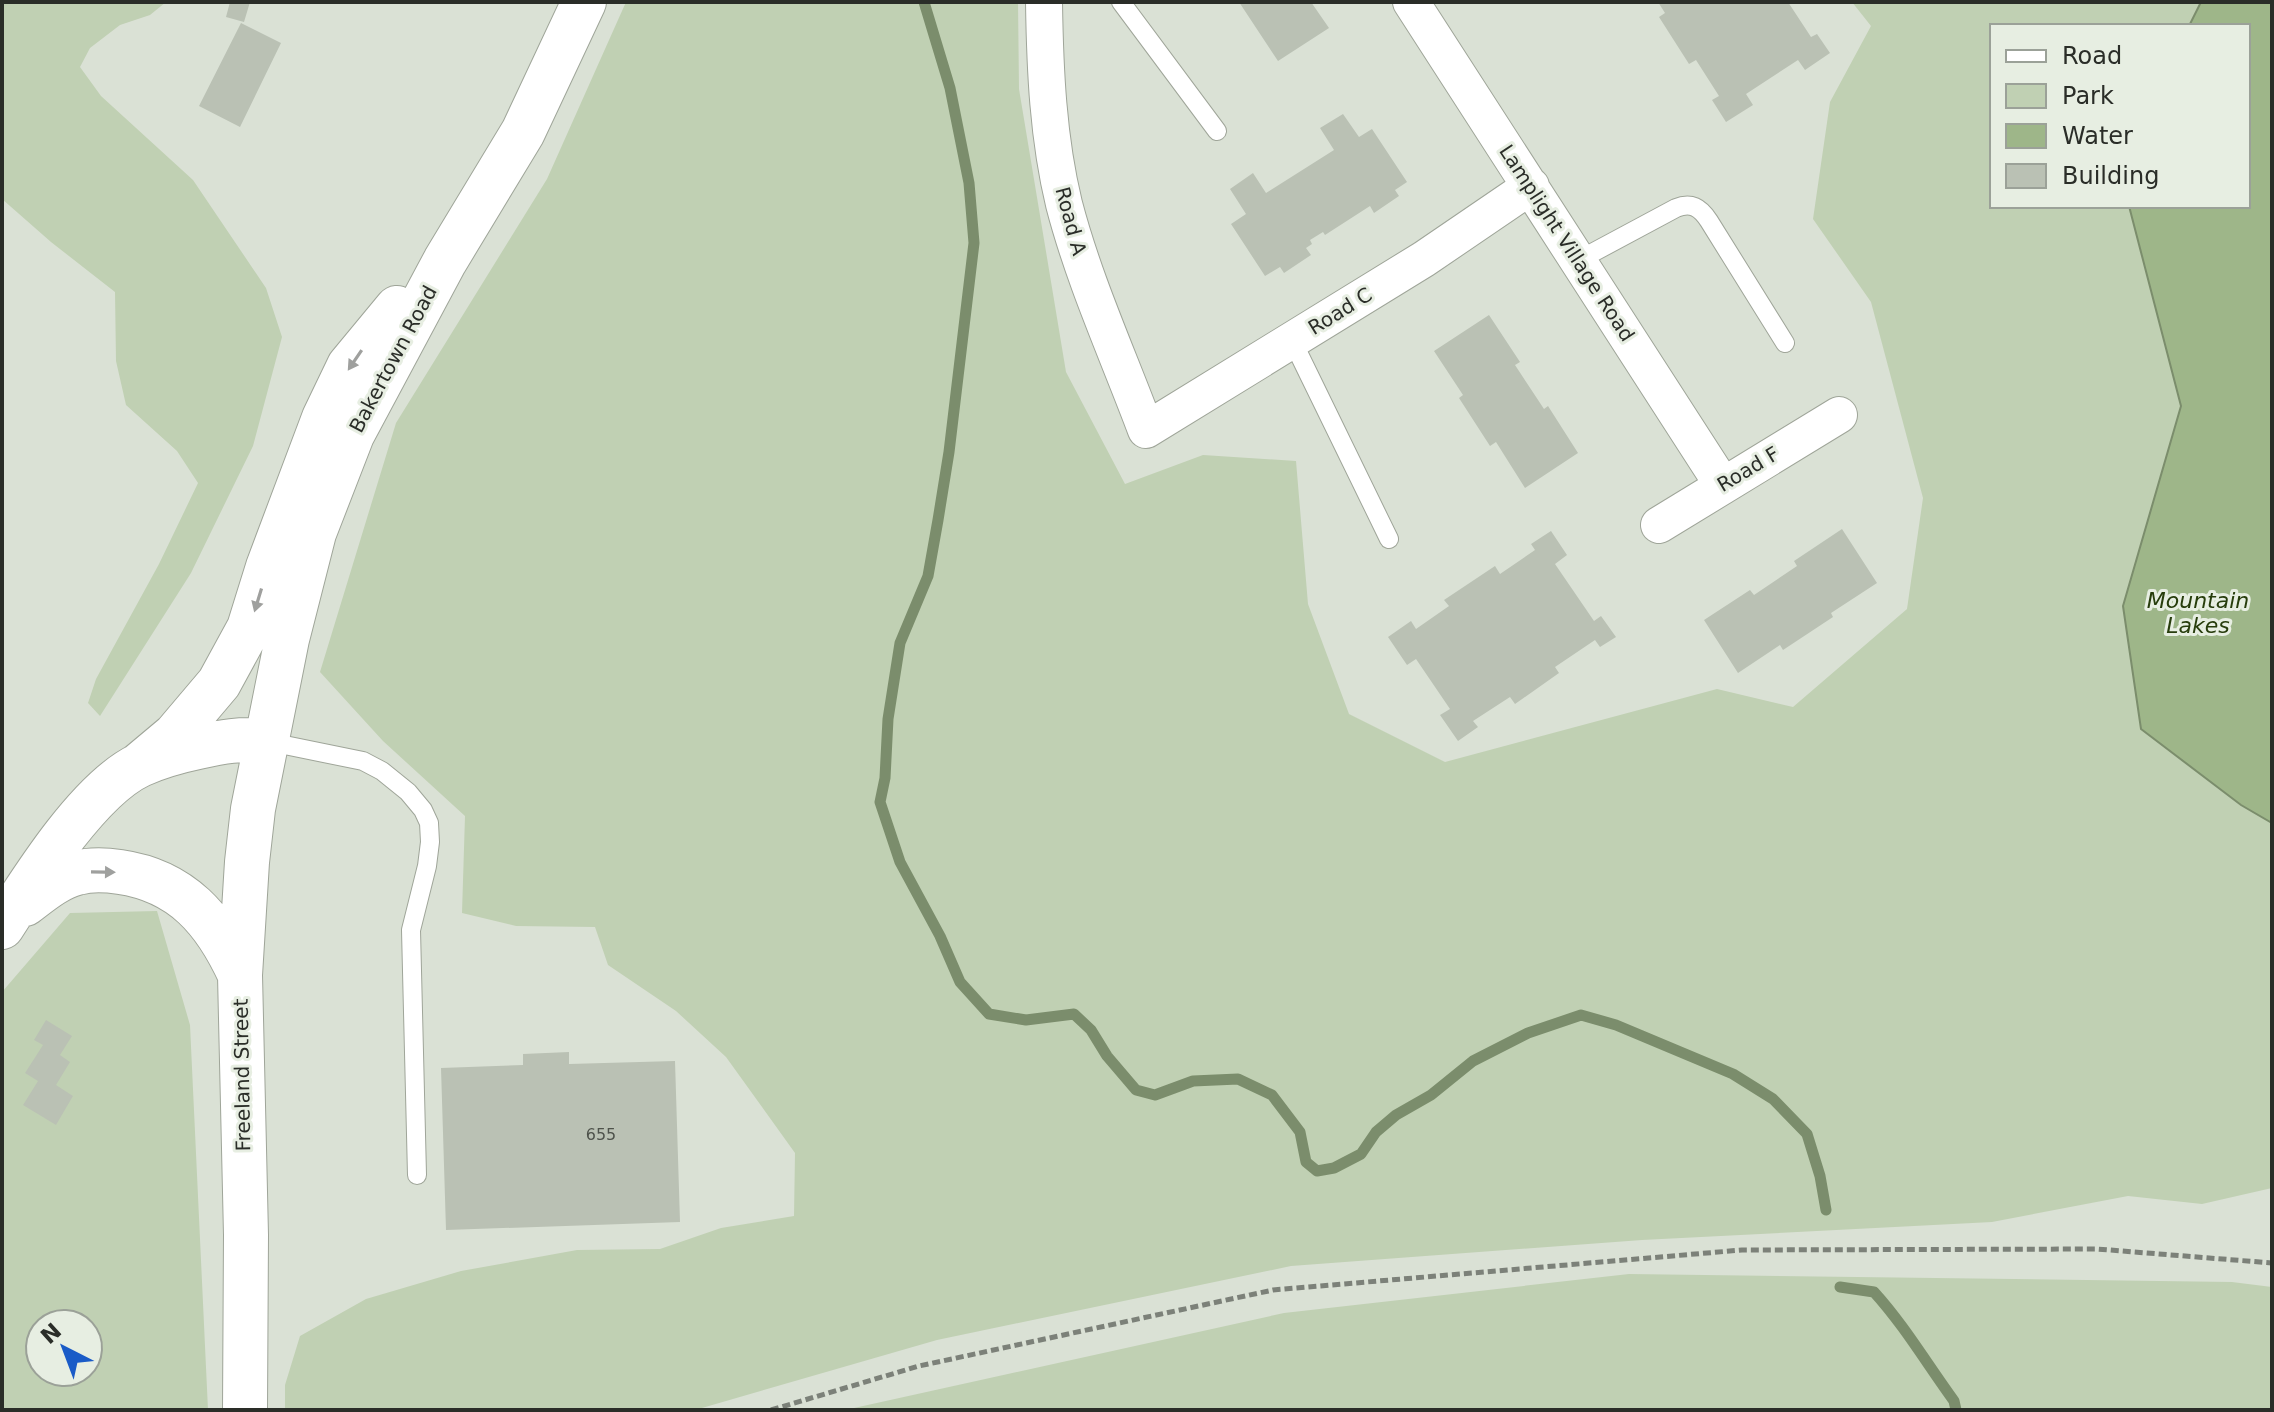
<svg xmlns="http://www.w3.org/2000/svg" width="2274" height="1412" font-family="'DejaVu Sans',sans-serif">
<style>
.green{fill:#c0d0b3;fill-rule:evenodd}
.water{fill:#9eb689;stroke:#7b8d6c;stroke-width:2}
.lines{fill:none;stroke-linecap:round;stroke-linejoin:round}
.stream{stroke:#7b8d6c;stroke-width:11}
.building{fill:#bac1b4}
.lane-casing{stroke:#9fa599;stroke-width:20}
.street-casing{stroke:#9fa599;stroke-width:38}
.secondary-casing{stroke:#9fa599;stroke-width:46}
.path{stroke:#7c8179;stroke-width:5;stroke-dasharray:8 4;stroke-linecap:butt}
.lane{stroke:#fff;stroke-width:18}
.street{stroke:#fff;stroke-width:36}
.secondary{stroke:#fff;stroke-width:44}
.oneway{fill:#9fa09e}
.labels{text-anchor:middle;dominant-baseline:central;stroke-width:6;stroke-linejoin:round;paint-order:stroke}
.number-label{font-size:16px;fill:#4e524b}
.street-label{font-size:20px;fill:#2a2d28;stroke:#e7eee2}
.water-label{font-size:22px;font-style:italic;fill:#273d0c;stroke:#e7eee2}
</style>
<rect width="100%" height="100%" fill="#dae1d5"/>
<path class="green" d="M2,2h164l-16,13 -30,10 -30,23 -10,19 21,29 92,84 73,108 16,49 -29,109 -62,127 -91,143 -12,-13 8,-24 63,-115 39,-81 -21,-32 -51,-46 -10,-44 -1,-69 -64,-50 -49,-43z
M626,2h392l1,87 47,283 59,112 78,-29 93,6 12,143 41,110 96,48 272,-73 76,18 114,-98 16,-111 -52,-196 -58,-83 17,-117 41,-76 -19,-24h420l-24,24h-256v180h203l77,381v601l-70,16 -74,-8 -136,26 -350,18 -351,26 -354,74 -242,70h-410v-25l15,-49 66,-37 95,-28 116,-21 83,-1 61,-21 73,-12 1,-63 -69,-96 -50,-46 -68,-46 -13,-38 -79,-1 -54,-13 3,-97 -82,-75 -63,-69 76,-249 151,-244z
M157,911l33,114 18,385h-206v-418l68,-79zM40,1324h48v48h-48z
M1629,1274l603,8 40,5v123h-1427l439,-97z"/>
<path class="water" d="M2201,2h71v821l-31,-18 -100,-76 -18,-123 58,-200 -52,-200h119v-180h-59z"/>
<g class="lines">
<path class="stream" d="M924,2l26,86 19,95 5,60 -25,209 -11,68 -10,56 -28,67 -12,76 -3,59 -5,24 20,60 40,74 20,46 29,32 37,6 48,-6 17,16 16,26 29,34 19,5 38,-14 45,-2 34,16 28,37 6,30 11,9 17,-3 27,-14 15,-22 20,-17 35,-20 42,-34 55,-28 53,-18 35,10 117,49 40,25 34,35 13,42 6,34
M1840,1287l34,5c30,33 53,72 80,109l2,9"/>
</g>
<path class="building" d="M230,2h20l-6,20 -18,-5z
M1239,2h72l18,26 -51,33z
M1658,2h130l23,35 6,-3 13,19 -25,17 -7,-10 -52,34 7,11 -27,17 -14,-22 7,-4 -23,-36 -7,4 -30,-47 6,-4z
M241,23l40,20 -41,84 -41,-21z
M1343,114l16,23 13,-8 35,53 -12,8 4,6 -25,17 -4,-7 -45,29 -2,-3 -13,8 2,4 -6,4 5,7 -27,18 -4,-6 -15,9 -34,-52 15,-10 -16,-25 23,-16 13,20 68,-43 -14,-22z
M1489,315l31,47 -5,3 29,44 4,-3 30,47 -53,35 -29,-46 -6,4 -31,-48 4,-3 -29,-44z
M1842,529l35,54 -46,30 2,4 -50,33 -3,-5 -42,28 -34,-53 46,-30 4,5 43,-29 -3,-5z
M1551,531l16,24 -12,9 39,57 7,-5 15,21 -16,10 -5,-7 -40,27 4,6 -44,31 -5,-7 -37,24 5,6 -20,14 -18,-26 10,-6 -34,-50 -9,6 -19,-28 23,-16 5,8 33,-23 -5,-6 51,-34 5,8 35,-24 -4,-6z
M46,1020l26,16 -12,19 10,7 -14,23 17,11 -17,29 -33,-20 15,-24 -13,-8 18,-28 -9,-5z
M569,1052v12l106,-3 5,161 -234,8 -5,-162 82,-3v-11z"/>
<g class="lines">
<g class="lane-casing">
<path id="lane" d="M1121,2l96,129
M1579,260l97,-52c15,-6 24,-1 33,13l76,122
M1292,340l97,199
M265,741l98,20 19,10 26,21 15,18 6,13 1,19 -3,24 -16,64 6,245"/>
</g>
<g class="street-casing">
<path id="street" d="M1044,2c1,68 4,136 20,202 20,77 54,151 82,226l278,-171 107,-73
M1411,2l311,482
M1659,525l180,-110"/>
</g>
<g class="secondary-casing">
<path id="secondary" d="M138,766l37,-31 44,-52 30,-55 19,-61 56,-149 25,-52 48,-58
M25,904c16,-12 32,-26 52,-31 14,-4 29,-3 43,-1 62,9 95,48 120,103
M2,927c30,-47 87,-138 138,-162 18,-8 39,-14 58,-18 23,-5 44,-9 67,-6
M245,1410l1,-175 -6,-260 7,-113 6,-53 34,-170 27,-106 38,-98 93,-174 78,-129 61,-130"/>
</g>
<path class="path" d="M771,1410l148,-44 354,-76 469,-40 355,-1 175,14"/>
<use href="#lane" class="lane"/>
<use href="#street" class="street"/>
<use href="#secondary" class="secondary"/>
</g>
<defs><path id="oneway-solid" d="M-6-.8H1V-3.2L6.5 0L1 3.2V.8H-6Z" transform="scale(2)"/></defs>
<g class="oneway">
<use href="#oneway-solid" transform="translate(355 360) rotate(124)"/>
<use href="#oneway-solid" transform="translate(258 600) rotate(107)"/>
<use href="#oneway-solid" transform="translate(103 872) rotate(1)"/>
</g>
<g class="labels">
<g class="number-label">
<text x="601" y="1134">655</text>
</g>
<g class="street-label">
<text transform="translate(1071 221) rotate(75)">Road A</text>
<text transform="translate(1567 243) rotate(57)">Lamplight Village Road</text>
<text transform="translate(1340 311) rotate(-32)">Road C</text>
<text transform="translate(393 359) rotate(-62)">Bakertown Road</text>
<text transform="translate(1748 469) rotate(-31)">Road F</text>
<text transform="translate(242 1075) rotate(-91)">Freeland Street</text>
</g>
<g class="water-label">
<text x="2198" y="600">Mountain<tspan x="2198" dy="25">Lakes</tspan></text>
</g>
</g>
<rect width="2274" height="1412" fill="none" stroke="#2a2d28" stroke-width="8"/>
<rect x="1990" y="24" width="260" height="184" fill="#e7eee2" stroke="#9ba198" stroke-width="2"/>
<rect x="2006" y="50" width="40" height="12" fill="#ffffff" stroke="#9ba198" stroke-width="2"/>
<text x="2062" y="64" font-size="24" fill="#2a2d28">Road</text>
<rect x="2006" y="84" width="40" height="24" fill="#c0d0b3" stroke="#9ba198" stroke-width="2"/>
<text x="2062" y="104" font-size="24" fill="#2a2d28">Park</text>
<rect x="2006" y="124" width="40" height="24" fill="#9eb689" stroke="#9ba198" stroke-width="2"/>
<text x="2062" y="144" font-size="24" fill="#2a2d28">Water</text>
<rect x="2006" y="164" width="40" height="24" fill="#bac1b4" stroke="#9ba198" stroke-width="2"/>
<text x="2062" y="184" font-size="24" fill="#2a2d28">Building</text>
<g transform="translate(64 1348) rotate(318)"><circle r="38" fill="#e7eee2" stroke="#9ba198" stroke-width="2"/>
<path d="M0-6L14 30L0 20L-14 30Z" fill="#1a5bc7"/>
<text y="-12" font-size="22" font-weight="bold" text-anchor="middle" fill="#2a2d28">N</text>
</g>
</svg>
